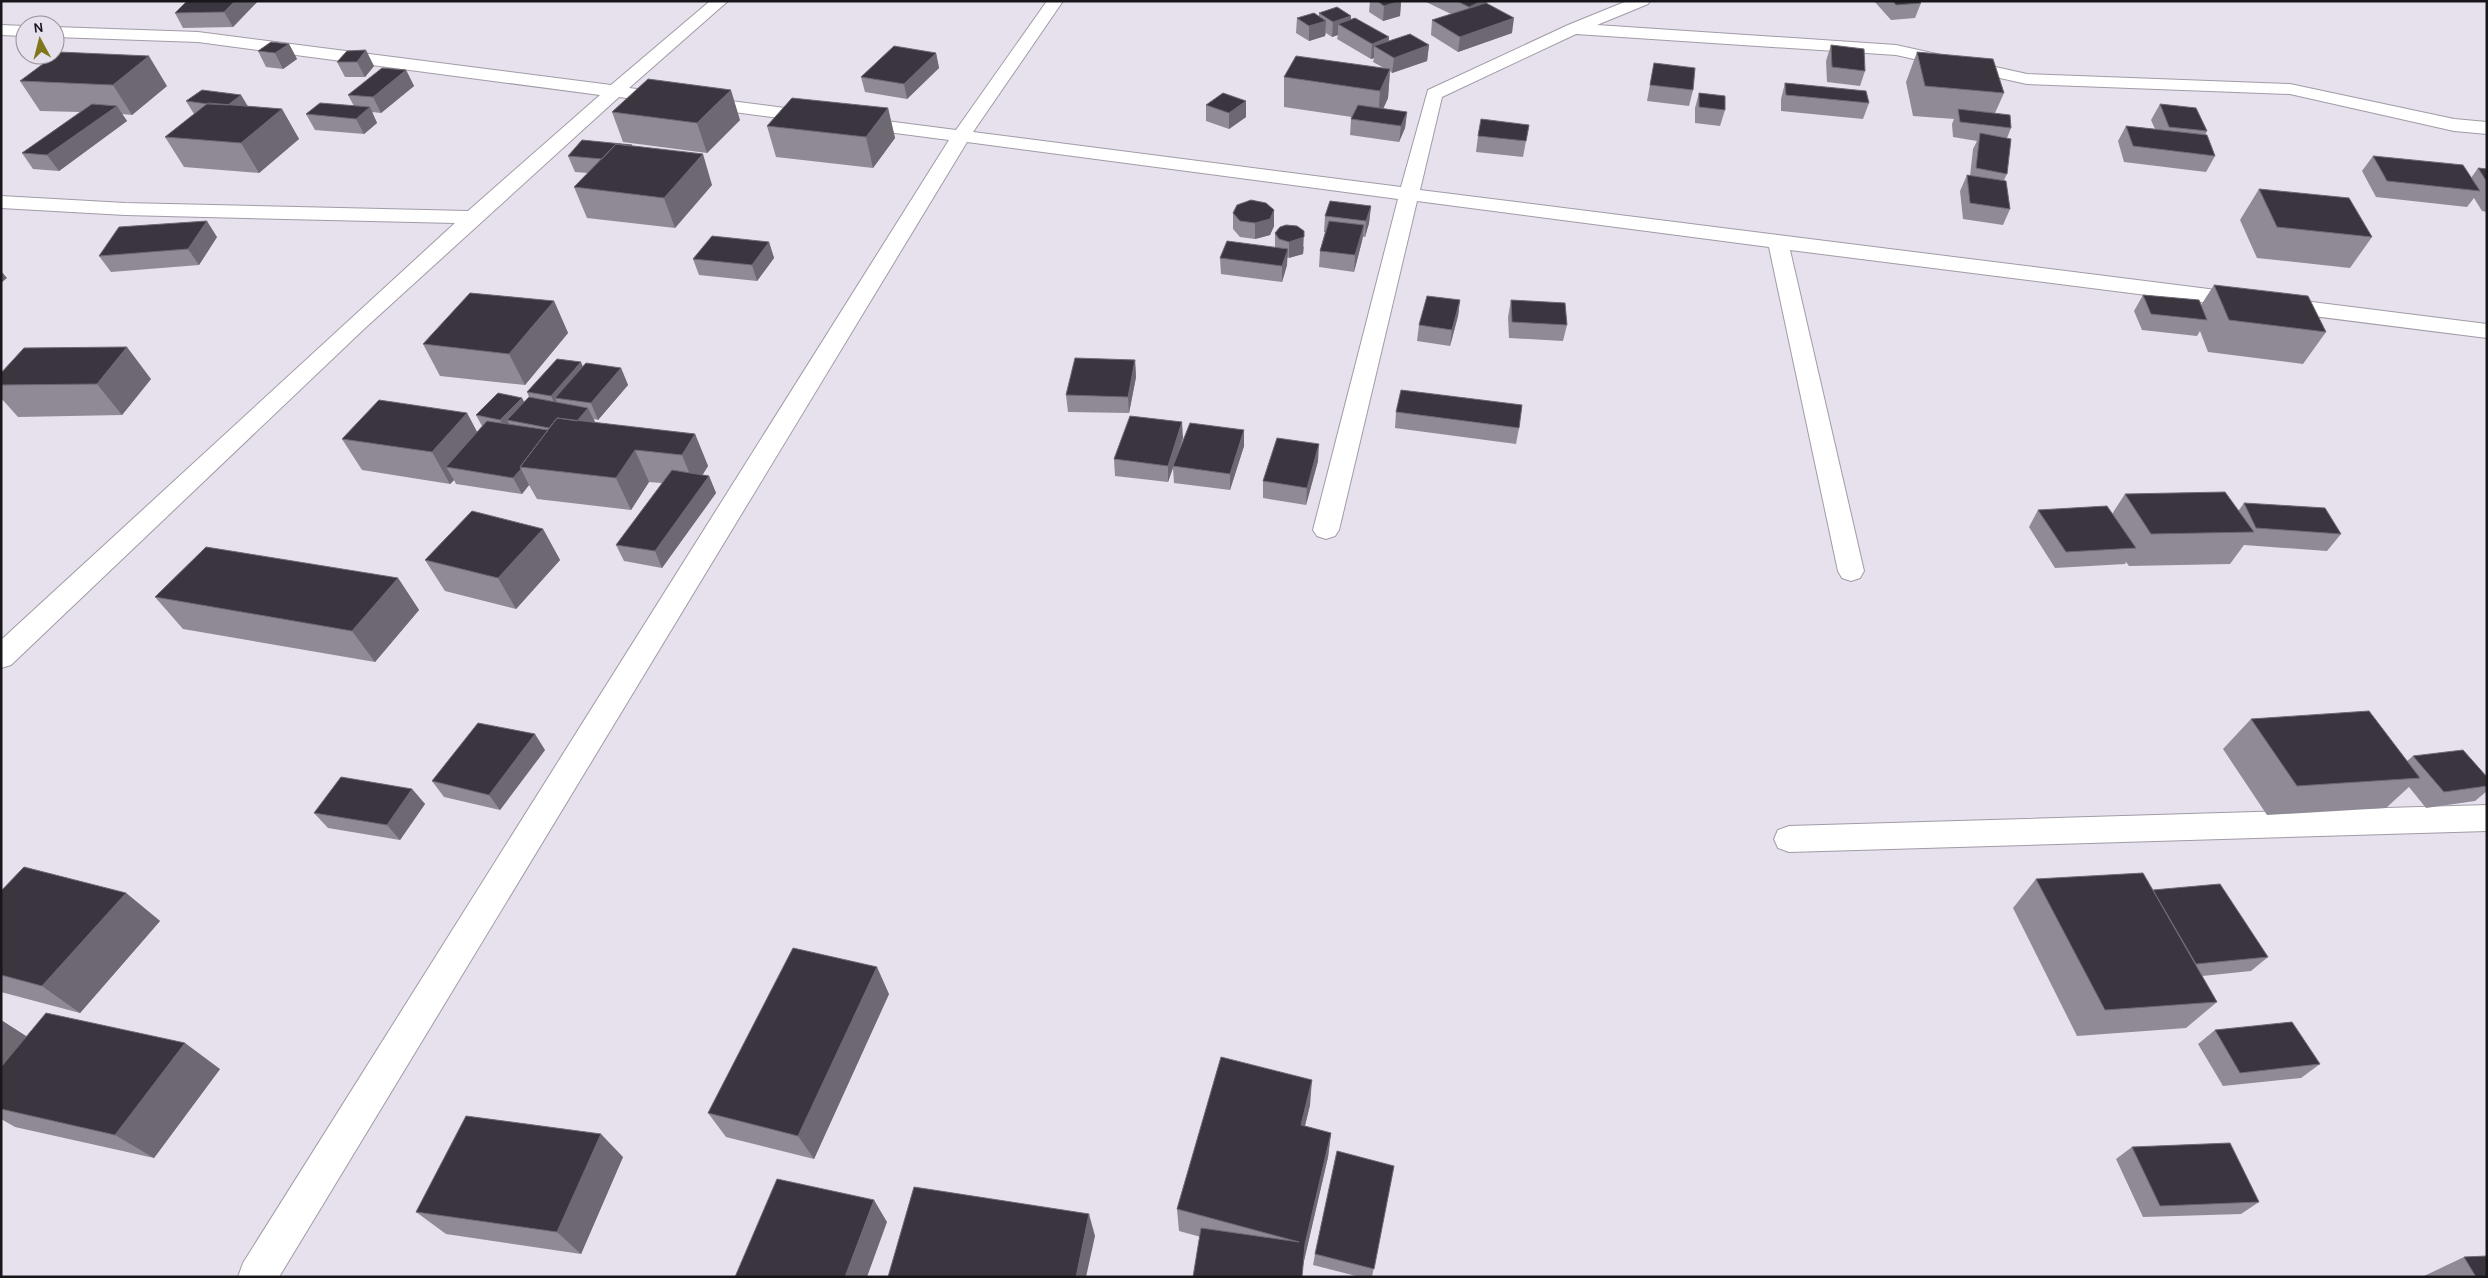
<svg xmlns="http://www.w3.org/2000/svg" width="2488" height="1278" font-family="Karla,sans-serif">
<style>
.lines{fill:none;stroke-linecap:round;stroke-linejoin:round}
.minor-casing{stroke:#a19ba6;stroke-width:2}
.minor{fill:#fff;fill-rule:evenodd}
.wall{fill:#908a96}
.shaded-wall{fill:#6e6872}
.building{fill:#3a353e;stroke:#6e6872}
</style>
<rect width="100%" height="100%" fill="#e7e0ed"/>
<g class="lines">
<g class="minor-casing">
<path id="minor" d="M710,1h18l-99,87 327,42 91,-129h16l-90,131 428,55 27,-97 140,-65 59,-24h23l-2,3 -51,21 299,20 131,29 263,10 164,35 33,3v12l-33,-3 -164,-37 -263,-10 -131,-29 -320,-21 -134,63 -22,93 1067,134v14l-697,-88 74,321 -4,7 -9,3 -9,-3 -4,-7 -69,-324 -352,-46 -78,329 -4,6 -9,3 -9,-3 -4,-6 85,-331 -431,-57 -688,1135h-41l5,-14 706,-1123 -330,-43 -255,232 -353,336 -10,3v-28l454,-417 -330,-8 -124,-7v-12l124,7 343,8 132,-116 -402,-53 -143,-5v-10l143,5 413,53z
M1,25l24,1v10l-24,-1z
M2487,805v26l-698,21 -11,-4 -4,-9 4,-9 11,-4z"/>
</g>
<use href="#minor" class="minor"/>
</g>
<path class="wall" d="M187,1h71l-25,26 -50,1 -8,-15z
M1370,1h31l-1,15 -17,5 -14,-9z
M1424,1h63v2l25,30 -54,19 -27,-17 1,-15 19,-6z
M1874,1h45l2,2 -6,15 -24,2z
M1319,13l32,3v3l38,18 -1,5 41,3 -2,16 -35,12 -2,-2 -2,27 -5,11 24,3 -2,16 -6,14 -49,-7 1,-16 1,-2 -68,-10v-30l100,-9 -11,-6 1,-4 -3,1 -34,-20 1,-4 -6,2 -6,-4 -1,3 -16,5 -13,-8 1,-15 22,-2z
M289,44l8,15 -14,10 -17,-2 -8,-16z
M1831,45l34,26 -5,15 -33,-4 -1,-21z
M347,51l27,15 -9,11h-20l-8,-15z
M1917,52l87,41 -9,20 16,15 -4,10v36l-3,6 6,29 -7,16 -40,-6 -3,-28 7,-16 3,1 3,-27 4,-8 -24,-4 -1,-13 2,-5 -41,-3 -7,-34z
M936,53l3,15 -32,31 -42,-7 -4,-15z
M1654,63l39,27 -4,16 -42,-5z
M406,70l8,16 -33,27 -9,-1 5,11 -13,11 -49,-4 -9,-16 48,-8 -6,-11z
M20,81l147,5 -35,29 -10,-1 5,7 -68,50 -26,-2 -11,-16 58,-41 -40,-1z
M1785,83l84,20 -6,16 -82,-8v-12z
M1699,93l26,17 -5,16 -25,-3v-15z
M241,95l7,11 34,3 17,30 -40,34 -75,-6 -19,-30 29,-23 -8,-13z
M1246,101v16l-17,12 -23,-8v-16z
M2160,104l47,27 -2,4 10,21 -9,16 -82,-10 -6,-21 8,-15 29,3 -4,-9z
M888,108l7,30 -22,30 -97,-11 -9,-31z
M612,112l128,8 -33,33 -84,-11z
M1529,125l-6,32 -47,-5 2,-16z
M633,146l79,39 -37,43 -88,-10 -13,-31 14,-14 -13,-1 -7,-16z
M2373,156l98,22 7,-10 9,1v43l-5,-1 -8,-13 -7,9 -91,-10 -14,-26z
M2259,189l113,48 -22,31 -93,-10 -17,-38z
M1371,206l-2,17 -4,14h-2l-1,4 -8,31 -35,-5 1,-16 5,-19h-1l1,-16z
M1233,213l41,13 -4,9 -15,4 -15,-2 -7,-8z
M1275,233l29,14 -1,7 -16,4v7l-5,17 -61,-8 -1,-16 55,-11z
M217,237l-18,28 -88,7 -12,-16z
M769,242l5,16 -17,23 -58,-6 -6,-16z
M2214,285l112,47 -23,32 -95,-12 -8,-21 -3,5 -55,-6 -8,-19 9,-16 58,10z
M1460,300l-2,16 -8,30 -33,-5 2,-16z
M1511,300l56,25 -4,16 -54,-3 -1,-21z
M554,301l14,32 -43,52 -85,-9 -17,-32z
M1135,360l1,17 -7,36 -61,-1 -2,-17z
M583,366l38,2 7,17 -30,35 -4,-1 1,4 100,11 13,32 -6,9 7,1 7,17 -54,75 -38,-7 -8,-16 46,-62 -13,-1 -18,28 -94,-11 -8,-14 -7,9 -66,-10 -2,-4 -4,4 -88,-14 -20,-31 125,-26 10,19 5,-6 -6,-11 46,-17 2,4 5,-5 -2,-5z
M1,373l150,6 -29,36 -104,2 -17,-19z
M1396,412l123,16 -3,16 -121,-16z
M1183,438l-5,16 66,-8 -14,44 -56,-7 -1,-15 -5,14 -53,-6 -1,-17z
M1318,461l-12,44 -43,-7v-17z
M2125,494l114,16 5,-7 97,31 -14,17 -83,-6 -14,19 -101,2 -3,-4 -1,2 -70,4 -26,-41 9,-17 74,4z
M543,529l17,31 -44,49 -71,-18 -20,-31z
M398,578l21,32 -44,52 -192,-33 -28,-32z
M2251,719l156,42 6,-5 74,21v14l-12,10 -49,7 -17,-21 -23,21 -119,7 -44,-66z
M545,750l-45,60 -56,-13 -12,-16z
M412,789l13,15 -25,36 -72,-12 -14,-15z
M2036,879l117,11 115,67 -17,14 -49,5 15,26 -31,26 -109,8 -64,-128z
M1,891l125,2 34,28 -80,92 -79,-21z
M889,994l-75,165 -88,-22 -18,-24z
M1,1020l26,17 193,32 -66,89 -139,-31 -14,-8z
M2215,1030l105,34 -19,14 -78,8 -25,-42z
M1310,1105l-5,21 26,7 -3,24 -25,108 -124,-34 -2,-22z
M2132,1147l127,55 -18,12 -98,3 -27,-58z
M623,1157l-42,97 -135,-20 -30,-22z
M1394,1166l-22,111h-12l-47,-12 2,-11z
M2464,1257l23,20h-65z"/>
<path class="shaded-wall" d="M235,1h23l-25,26 -9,-15z
M1401,1l-1,15 -17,5 1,-15z
M1482,1h5l-1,13 -19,8 2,-15z
M1351,16l-1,15 -12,-7v11l-6,2 1,-15z
M1514,18l-2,15 -54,19 2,-15z
M1326,21l-1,15 -16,5v-15z
M1389,37l-1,16 -14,-7v12l-3,1 1,-15z
M289,44l8,15 -14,10 -8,-16z
M1429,45l-2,16 -35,12 2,-15z
M366,50l8,16 -9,11 -8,-15z
M936,53l3,15 -32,31 -3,-15z
M149,56l18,30 -35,29 -19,-30z
M1390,69l-2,29 -10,22 2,-29z
M406,70l8,16 -33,27 -8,-16z
M731,90l9,30 -33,33 -10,-30z
M241,95l9,16 -24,-5z
M1246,101v16l-17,12v-16z
M117,106l10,15 -68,50 -12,-16z
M370,107l7,16 -13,11 -8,-15z
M888,108l7,30 -22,30 -7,-31z
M282,109l17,30 -40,34 -18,-30z
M1407,112l-2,16 -6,14 2,-16z
M703,154l9,31 -37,43 -11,-30z
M1371,206l-2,17 -4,14 1,-16z
M1274,210v16l-4,9 -15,4v-16z
M207,221l10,16 -18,28 -11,-16z
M1364,225l-2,16 -8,31 1,-17z
M1304,231l-1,23 -14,4v-16z
M769,242l5,16 -17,23 -5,-16z
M1288,249l-1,16 -5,17v-16z
M1,271l6,7 -6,5z
M1460,300l-2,16 -8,30 2,-16z
M554,301l14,32 -43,52 -16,-31z
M127,347l24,32 -29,36 -25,-31z
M1135,360l1,17 -7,36 -1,-16z
M581,362l7,17 -33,19 6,12 -2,2 -8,-16z
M621,368l7,17 -30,35 -7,-17z
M522,398l9,17 -24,5 7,12 -5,5 -9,-17z
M588,408l8,16 -29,8z
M467,413l17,32 -38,22 8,13 -4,4 -18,-32z
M1182,422l1,16 -15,44v-16z
M1244,430v16l-14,44v-16z
M695,434l13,32 -13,21 -13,-32z
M1319,444l-1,17 -12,44 1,-17z
M635,450l14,32 -18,28 -15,-32z
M521,469l8,16 -7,9 -9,-16z
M709,476l7,17 -54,75 -7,-17z
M543,529l17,31 -44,49 -18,-31z
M398,578l21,32 -44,52 -23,-31z
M535,734l10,16 -45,60 -11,-15z
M412,789l13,15 -25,36 -13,-15z
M126,893l34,28 -80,92 -38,-27z
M877,967l12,27 -75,165 -16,-23z
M1,1020l36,23 -36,42z
M185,1043l35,26 -66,89 -39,-23z
M1312,1080l-2,25 -11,44 2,-24z
M1331,1133l-3,24 -25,108 2,-21z
M601,1134l22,23 -42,97 -24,-22z
M874,1200l13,22 -20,55h-22z
M1089,1214l6,22 -9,41h-10z"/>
<path class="building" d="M187,1h48l-11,11 -49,1z
M1377,1h23l-16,5z
M1457,1h25l-13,6z
M1893,1h26l2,2 -25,2z
M1486,3l28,15 -54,19 -28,-17z
M1337,7l14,9 -18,6 -14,-9z
M1314,13l12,8 -17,5 -12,-8z
M1355,18l34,19 -17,7 -34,-20z
M1410,34l19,11 -35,13 -20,-12z
M271,42l18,2 -14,9 -17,-2z
M1831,45l33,4 1,22 -33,-4z
M894,46l42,7 -32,31 -43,-7z
M366,50l-9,12h-20l10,-11z
M59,52l90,4 -36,29 -93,-4z
M1917,52l76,7 11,34 -79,-7z
M1296,56l94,13 -10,22 -96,-14z
M1654,63l41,5 -2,22 -43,-5z
M382,68l24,2 -33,27 -25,-2z
M648,79l83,11 -34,33 -85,-11z
M1785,83l81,8 3,12 -83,-8z
M202,90l39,5 -13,10 -20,-1 -22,-3z
M1223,93l23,8 -17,12 -23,-8z
M1699,93l26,3v14l-26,-3z
M792,98l96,10 -22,29 -99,-11z
M208,103l74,6 -41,34 -76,-6z
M320,103l50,4 -14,12 -50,-5z
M92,104l25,2 -70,49 -25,-2z
M2160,104l36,4 11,23 -38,-4z
M1358,105l49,7 -6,14 -50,-7z
M1958,109l52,6 1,13 -51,-6z
M1481,119l48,6 -3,16 -48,-5z
M2126,126l81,9 8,21 -82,-10z
M1980,133l31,6 -4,35 -31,-6z
M582,140l50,5 -1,1 -15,-2 -14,15 -34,-3z
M616,144l87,10 -39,44 -90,-11z
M2373,156l90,9 17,26 -93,-10z
M2478,168l9,1v13z
M1967,175l39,6 4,28 -40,-6z
M2259,189l90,9 23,39 -95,-10z
M1251,200l15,3 8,7 -4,9 -15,4 -15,-2 -7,-8 4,-8z
M1330,201l41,5 -5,15 -41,-5z
M207,221l-19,28 -89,7 20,-29z
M1329,221l35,4 -9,30 -35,-4z
M1286,225l11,1 7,5v6l-15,5 -10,-3 -4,-6 5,-6z
M712,236l57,6 -17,23 -59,-6z
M1227,241l61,8 -6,17 -62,-8z
M2214,285l94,11 18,36 -97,-12z
M470,293l84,8 -45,53 -86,-10z
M2143,295l56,5 8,20 -56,-6z
M1427,296l33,4 -8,30 -33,-5z
M1511,300l54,3 2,22 -55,-3z
M127,347l-30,37 -96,1v-12l23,-25z
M1075,358l60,2 -7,37 -62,-2z
M557,359l24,3 -30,34 -24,-4z
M586,363l35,5 -30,35 -36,-5z
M1401,390l121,15 -3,23 -123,-16z
M498,393l24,5 -22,22 -24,-5z
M529,397l59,11 -11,13 -20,-3 -8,10 -42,-8z
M379,400l88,13 -35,39 -90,-13z
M1130,416l52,6 -14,44 -54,-7z
M557,418l138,16 -13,21 -47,-5 -19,28 -96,-11z
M487,421l61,9 -28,37 1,2 -8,9 -67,-11z
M1190,423l54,7 -14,44 -57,-8z
M1277,438l42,6 -12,44 -44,-7z
M672,470l37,6 -54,75 -39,-6z
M2225,492l29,40 -103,2 -26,-40z
M2244,503l81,5 16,26 -85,-6z
M2107,506l29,42 -70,4 -28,-42z
M472,511l71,18 -45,49 -73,-18z
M206,547l192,31 -46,53 -197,-34z
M2369,711l51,67 -123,8 -46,-67z
M478,723l57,11 -46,61 -57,-14z
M2463,750l24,27v9l-43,6 -31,-36z
M341,777l71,12 -25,36 -73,-12z
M24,867l102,26 -84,93 -41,-11v-84z
M2143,873l74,129 -112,8 -69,-131z
M2220,884l48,73 -72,7 -43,-74z
M793,948l84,19 -79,169 -90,-23z
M46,1013l139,30 -70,92 -114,-26v-42z
M2292,1022l28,42 -80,9 -25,-43z
M1221,1057l91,23 -11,45 30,8 -26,111 -3,33h-109l8,-49 98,14 -122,-33z
M466,1116l135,18 -44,98 -141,-20z
M2230,1143l29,59 -99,4 -28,-59z
M1337,1151l57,15 -20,103 -59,-15z
M777,1179l97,21 -29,77h-110z
M914,1187l175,27 -13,63h-188z
M2487,1256v21h-11l-12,-20z"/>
<rect width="2488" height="1278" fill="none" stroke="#19161b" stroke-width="5"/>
<g transform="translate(40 40) rotate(353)"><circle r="24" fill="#e7e0ed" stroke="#958f99"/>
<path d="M0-4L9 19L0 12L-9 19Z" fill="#80761a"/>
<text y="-8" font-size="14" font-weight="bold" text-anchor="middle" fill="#19161b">N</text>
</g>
</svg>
